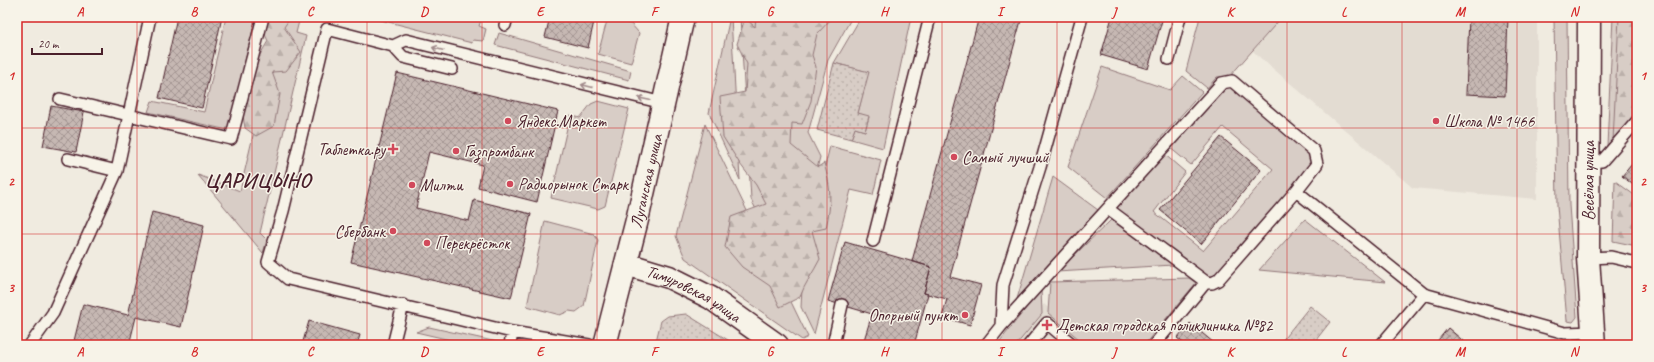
<svg xmlns="http://www.w3.org/2000/svg" width="1654" height="362" font-family="Caveat,sans-serif">
<style>
.built{fill:#e3dcd2}
.grass{fill:#d8cdc6;stroke:#917678}
.forest{fill:url(#forest-firs);stroke:#917678}
.park{fill:url(#park-dots);stroke:#917678}
.building{fill:url(#building-cross-hatch);stroke:#4a1f2b}
.lines{fill:none;stroke-linecap:round;stroke-linejoin:round}
.service-casing{stroke:#4a1f2b;stroke-width:14}
.minor-casing{stroke:#4a1f2b;stroke-width:25}
.secondary-casing{stroke:#4a1f2b;stroke-width:25}
.service{stroke:#f7f3e8;stroke-width:11}
.minor{stroke:#f7f3e8;stroke-width:22}
.secondary{stroke:#f7f3e8;stroke-width:22}
.oneway{stroke:#a0898a}
.grid{fill:none;stroke:#d62828;stroke-width:1;stroke-opacity:0.55}
.poi-dot{fill:#d1495b;stroke:#f7f3e8;stroke-width:1.5}
.labels{text-anchor:middle;dominant-baseline:central;stroke-width:3;stroke-linejoin:round;paint-order:stroke}
.poi-label{font-size:17px;fill:#4a1f2b;stroke:#f7f3e8;text-anchor:start}
.street-label{font-size:17px;fill:#4a1f2b;stroke:#f7f3e8}
.district-label{font-size:21px;font-weight:bold;letter-spacing:1px;fill:#4a1f2b;stroke:#f7f3e8}
.neatline{fill:none;stroke:#d62828;stroke-width:1.5}
.grid-label{font-size:13px;text-anchor:middle;font-weight:bold;fill:#d62828}
</style>
<defs>
<pattern id="forest-firs" width="22" height="20" patternUnits="userSpaceOnUse"><rect width="22" height="20" fill="#d8cdc6"/><path d="M5 1l3.5 6h-7zM16 11l3.5 6h-7z" fill="#bbb0aa"/></pattern>
<pattern id="park-dots" width="8" height="8" patternUnits="userSpaceOnUse"><rect width="8" height="8" fill="#d8cdc6"/><path d="M2 2h.1M6 6h.1" fill="none" stroke="#bbb0aa" stroke-width="1.8" stroke-linecap="round"/></pattern>
<pattern id="building-cross-hatch" width="8" height="8" patternUnits="userSpaceOnUse"><rect width="8" height="8" fill="#c6b8b3"/><path d="M0 0l8 8M0 8l8-8" fill="none" stroke="#a39592"/></pattern>
</defs>
<rect width="100%" height="100%" fill="#f0ebe0"/>
<filter id="ink" filterUnits="userSpaceOnUse"><feTurbulence type="fractalNoise" baseFrequency=".025" numOctaves="2"/><feDisplacementMap in="SourceGraphic" scale="8" xChannelSelector="R" yChannelSelector="G"/><feConvolveMatrix kernelMatrix="1 2 1 2 8 2 1 2 1" color-interpolation-filters="sRGB"/></filter>
<g filter="url(#ink)">
<path class="built" d="M1228,17h309v182l-124,-11 -156,-133 -30,-30z
M1044,304l48,41h-83z"/>
<path class="grass" d="M226,17h30l-28,113 -80,-18 4,-11 52,11z
M281,17h19l-4,16 10,3 -46,197 7,7 -4,13 -65,-78 42,16z
M369,17h66l9,2 1,-2h37l-3,9 7,3 -3,12 -10,-1 -1,3z
M608,17l23,7 8,9 -8,30 -33,-9z
M730,17h1l9,163 -31,-67z
M740,17h112l-24,43 -20,73 12,24 -24,93 -2,40 -43,-91z
M861,17h50l-28,131 -32,-9 4,-11 10,3 4,-14 -11,-4 10,-41 -34,-9z
M1200,17h82l-52,59 -13,1 -10,11 -21,-17z
M1554,17h13l2,188 8,112 -4,5 -6,-1 -10,-115z
M1613,17h24v90l-30,39z
M499,33l132,38 -2,9 -134,-35z
M1102,67l68,23 13,-14 19,16 -95,106 -39,-31z
M1232,86l78,67 3,11 -101,114h-4l-94,-69 49,-56 22,19 -31,40 49,39 70,-82 -50,-42 -32,38 -22,-18 53,-58z
M598,101l31,8 -24,97 -7,3 -47,-11 19,-83 10,3 11,-14z
M705,124l103,213 -6,3 -117,-82 -9,-22z
M830,146l51,14 -8,35 -22,-5 -37,144 -13,-27 3,-55z
M1053,177l45,33 -81,89z
M1305,219l80,63 -126,-12z
M1111,220l62,45 -116,7z
M545,221l49,13 4,6 -14,66 -8,6 -7,-1 -9,4 -33,-9z
M1189,278l7,5 -52,62h-58l-38,-32 2,-31z
M1041,289l1,25 -26,31h-19z
M429,327l73,16 1,2h-31l-56,-13z"/>
<path class="forest" d="M257,17h34l-7,10 17,25 -15,19 -14,1 8,22 -6,32 -18,10 -11,-8 -6,-37 29,-50z
M756,17h77l-16,17 -5,21 4,12 -5,34 -9,23 -10,-1 -1,22 27,22 6,-4c7,26 8,38 2,65l-14,3 8,28c-7,14 -15,24 -20,38l-20,10 -10,-21 -28,-19 -17,-20 6,-30 35,-13 -10,-19 -16,-21 -17,-27 -3,-40 25,-5 2,-28 -10,-20 8,-26 10,9z
M1619,17h18v95l-24,29z
M1615,181l22,16v49l-24,-5z"/>
<path class="park" d="M834,63l35,9 -11,41 11,3 -4,15 -10,-3 -4,11 -34,-9z
M1310,306l20,16 -18,23h-27l-4,-3z
M686,314l50,31h-81l6,-24 7,-5z"/>
<path class="building" d="M177,17h45l-20,91 -43,-10z
M550,17h45l-7,31 -43,-11z
M979,17h43l-72,260 31,8 -11,40 -28,-8 5,-18 -23,-6 7,-26 -19,-6z
M1112,17h51l-15,52 -47,-14z
M1469,17h39l-3,79 -39,-2z
M397,73l161,38 -21,91 -59,-15 5,-22 -54,-13 -13,56 53,13 5,-21 57,14 -20,84 -160,-36z
M51,106l33,6 -8,40 -33,-6z
M1221,137l40,33 -60,74 -41,-34z
M1637,158v30l-15,-12z
M152,212l52,13 -23,102 -45,-10 -7,28h-56l10,-41 45,11z
M845,242l86,25 -7,26 4,1 -14,51h-34l-16,-5 8,-26 -44,-13z
M309,321l51,14 -3,10h-55z
M1190,323l24,20 -2,2h-26l-9,-7z
M1448,328l20,17h-34z"/>
<g class="lines">
<g class="service-casing">
<path id="service" d="M505,25l2,-8
M393,46l13,-6 257,63
M1169,59l11,-42
M452,69l-49,-12 -10,-11 -66,-17 -44,182 -15,51 20,17 224,53 77,13
M60,99l171,40 32,-122
M68,159l49,12
M1587,162l15,-1 35,-40
M1296,191l128,103 141,39 28,-1
M873,241l57,-224
M1588,258l23,-1 26,6
M1001,326l221,-243 10,-2 82,70 3,13 -21,27 -78,89 -6,3 -6,-1 -98,-73
M30,345l23,-32 64,-142 33,-154
M393,345l10,-40
M510,345l2,-13
M833,345l9,-40
M986,345l15,-19 2,-41 37,-118 42,-150
M1029,345l18,-22 26,22
M1154,345l52,-63
M1381,345l43,-51"/>
</g>
<g class="minor-casing">
<g id="minor">
<path d="M1589,17l-1,241 6,87"/>
<path id="s1" d="M626,264l43,13 42,21 66,47"/>
</g>
</g>
<g class="secondary-casing">
<g id="secondary">
<path id="s2" d="M605,345l33,-129 45,-199"/>
</g>
</g>
<use href="#service" class="service"/>
<use href="#minor" class="minor"/>
<use href="#secondary" class="secondary"/>
</g>
<defs><path id="oneway-shaft" d="M-6 0H5M1.5-3L5.5 0L1.5 3" fill="none" stroke-width="1.6" stroke-linecap="round" stroke-linejoin="round"/></defs>
<g class="oneway">
<use href="#oneway-shaft" transform="translate(438 49) rotate(-165)"/>
<use href="#oneway-shaft" transform="translate(587 86) rotate(-166)"/>
<use href="#oneway-shaft" transform="translate(644 99) rotate(-168)"/>
</g>
</g>
<path class="grid" d="M137,17v328M252,17v328M367,17v328M482,17v328M597,17v328M712,17v328M827,17v328M942,17v328M1057,17v328M1172,17v328M1287,17v328M1402,17v328M1517,17v328M17,128h1620M17,234h1620"/>
<g class="poi-dot">
<circle cx="508" cy="121" r="4"/>
<circle cx="1436" cy="121" r="4"/>
<path d="M391 143h4v4h4v4h-4v4h-4v-4h-4v-4h4z"/>
<circle cx="456" cy="151" r="4"/>
<circle cx="954" cy="157" r="4"/>
<circle cx="510" cy="184" r="4"/>
<circle cx="412" cy="185" r="4"/>
<circle cx="393" cy="231" r="4"/>
<circle cx="427" cy="243" r="4"/>
<circle cx="965" cy="315" r="4"/>
<path d="M1045 319h4v4h4v4h-4v4h-4v-4h-4v-4h4z"/>
</g>
<g class="labels">
<g class="poi-label">
<text x="516" y="121">Яндекс.Маркет</text>
<text x="1444" y="121">Школа № 1466</text>
<text x="385" y="149" text-anchor="end">Таблетка.ру</text>
<text x="464" y="151">Газпромбанк</text>
<text x="962" y="157">Самый лучший</text>
<text x="518" y="184">Радиорынок Старк</text>
<text x="420" y="185">Милти</text>
<text x="385" y="231" text-anchor="end">Сбербанк</text>
<text x="435" y="243">Перекрёсток</text>
<text x="957" y="315" text-anchor="end">Опорный пункт</text>
<text x="1056" y="325">Детская городская поликлиника №82</text>
</g>
<g class="street-label">
<text stroke="none"><textPath href="#s2" startOffset="169">Луганская улица</textPath></text>
<text transform="translate(1588 181) rotate(-90)">Весёлая улица</text>
<text stroke="none"><textPath href="#s1" startOffset="74">Тимуровская улица</textPath></text>
</g>
<g class="district-label">
<text x="258" y="180">ЦАРИЦЫНО</text>
</g>
</g>
<rect width="1654" height="362" fill="none" stroke="#f7f3e8" stroke-width="44"/>
<path d="M32 48v6h70v-6" fill="none" stroke="#4a1f2b" stroke-width="2"/>
<text x="38" y="48" font-size="12" fill="#4a1f2b" stroke="#f7f3e8" stroke-width="3" paint-order="stroke">20 m</text>
<rect x="22" y="22" width="1610" height="318" class="neatline"/>
<g class="grid-label">
<text x="80" y="16">A</text>
<text x="194" y="16">B</text>
<text x="310" y="16">C</text>
<text x="424" y="16">D</text>
<text x="540" y="16">E</text>
<text x="654" y="16">F</text>
<text x="770" y="16">G</text>
<text x="884" y="16">H</text>
<text x="1000" y="16">I</text>
<text x="1114" y="16">J</text>
<text x="1230" y="16">K</text>
<text x="1344" y="16">L</text>
<text x="1460" y="16">M</text>
<text x="1574" y="16">N</text>
<text x="11" y="80">1</text>
<text x="1643" y="80">1</text>
<text x="11" y="186">2</text>
<text x="1643" y="186">2</text>
<text x="11" y="292">3</text>
<text x="1643" y="292">3</text>
<text x="80" y="356">A</text>
<text x="194" y="356">B</text>
<text x="310" y="356">C</text>
<text x="424" y="356">D</text>
<text x="540" y="356">E</text>
<text x="654" y="356">F</text>
<text x="770" y="356">G</text>
<text x="884" y="356">H</text>
<text x="1000" y="356">I</text>
<text x="1114" y="356">J</text>
<text x="1230" y="356">K</text>
<text x="1344" y="356">L</text>
<text x="1460" y="356">M</text>
<text x="1574" y="356">N</text>
</g>
</svg>
